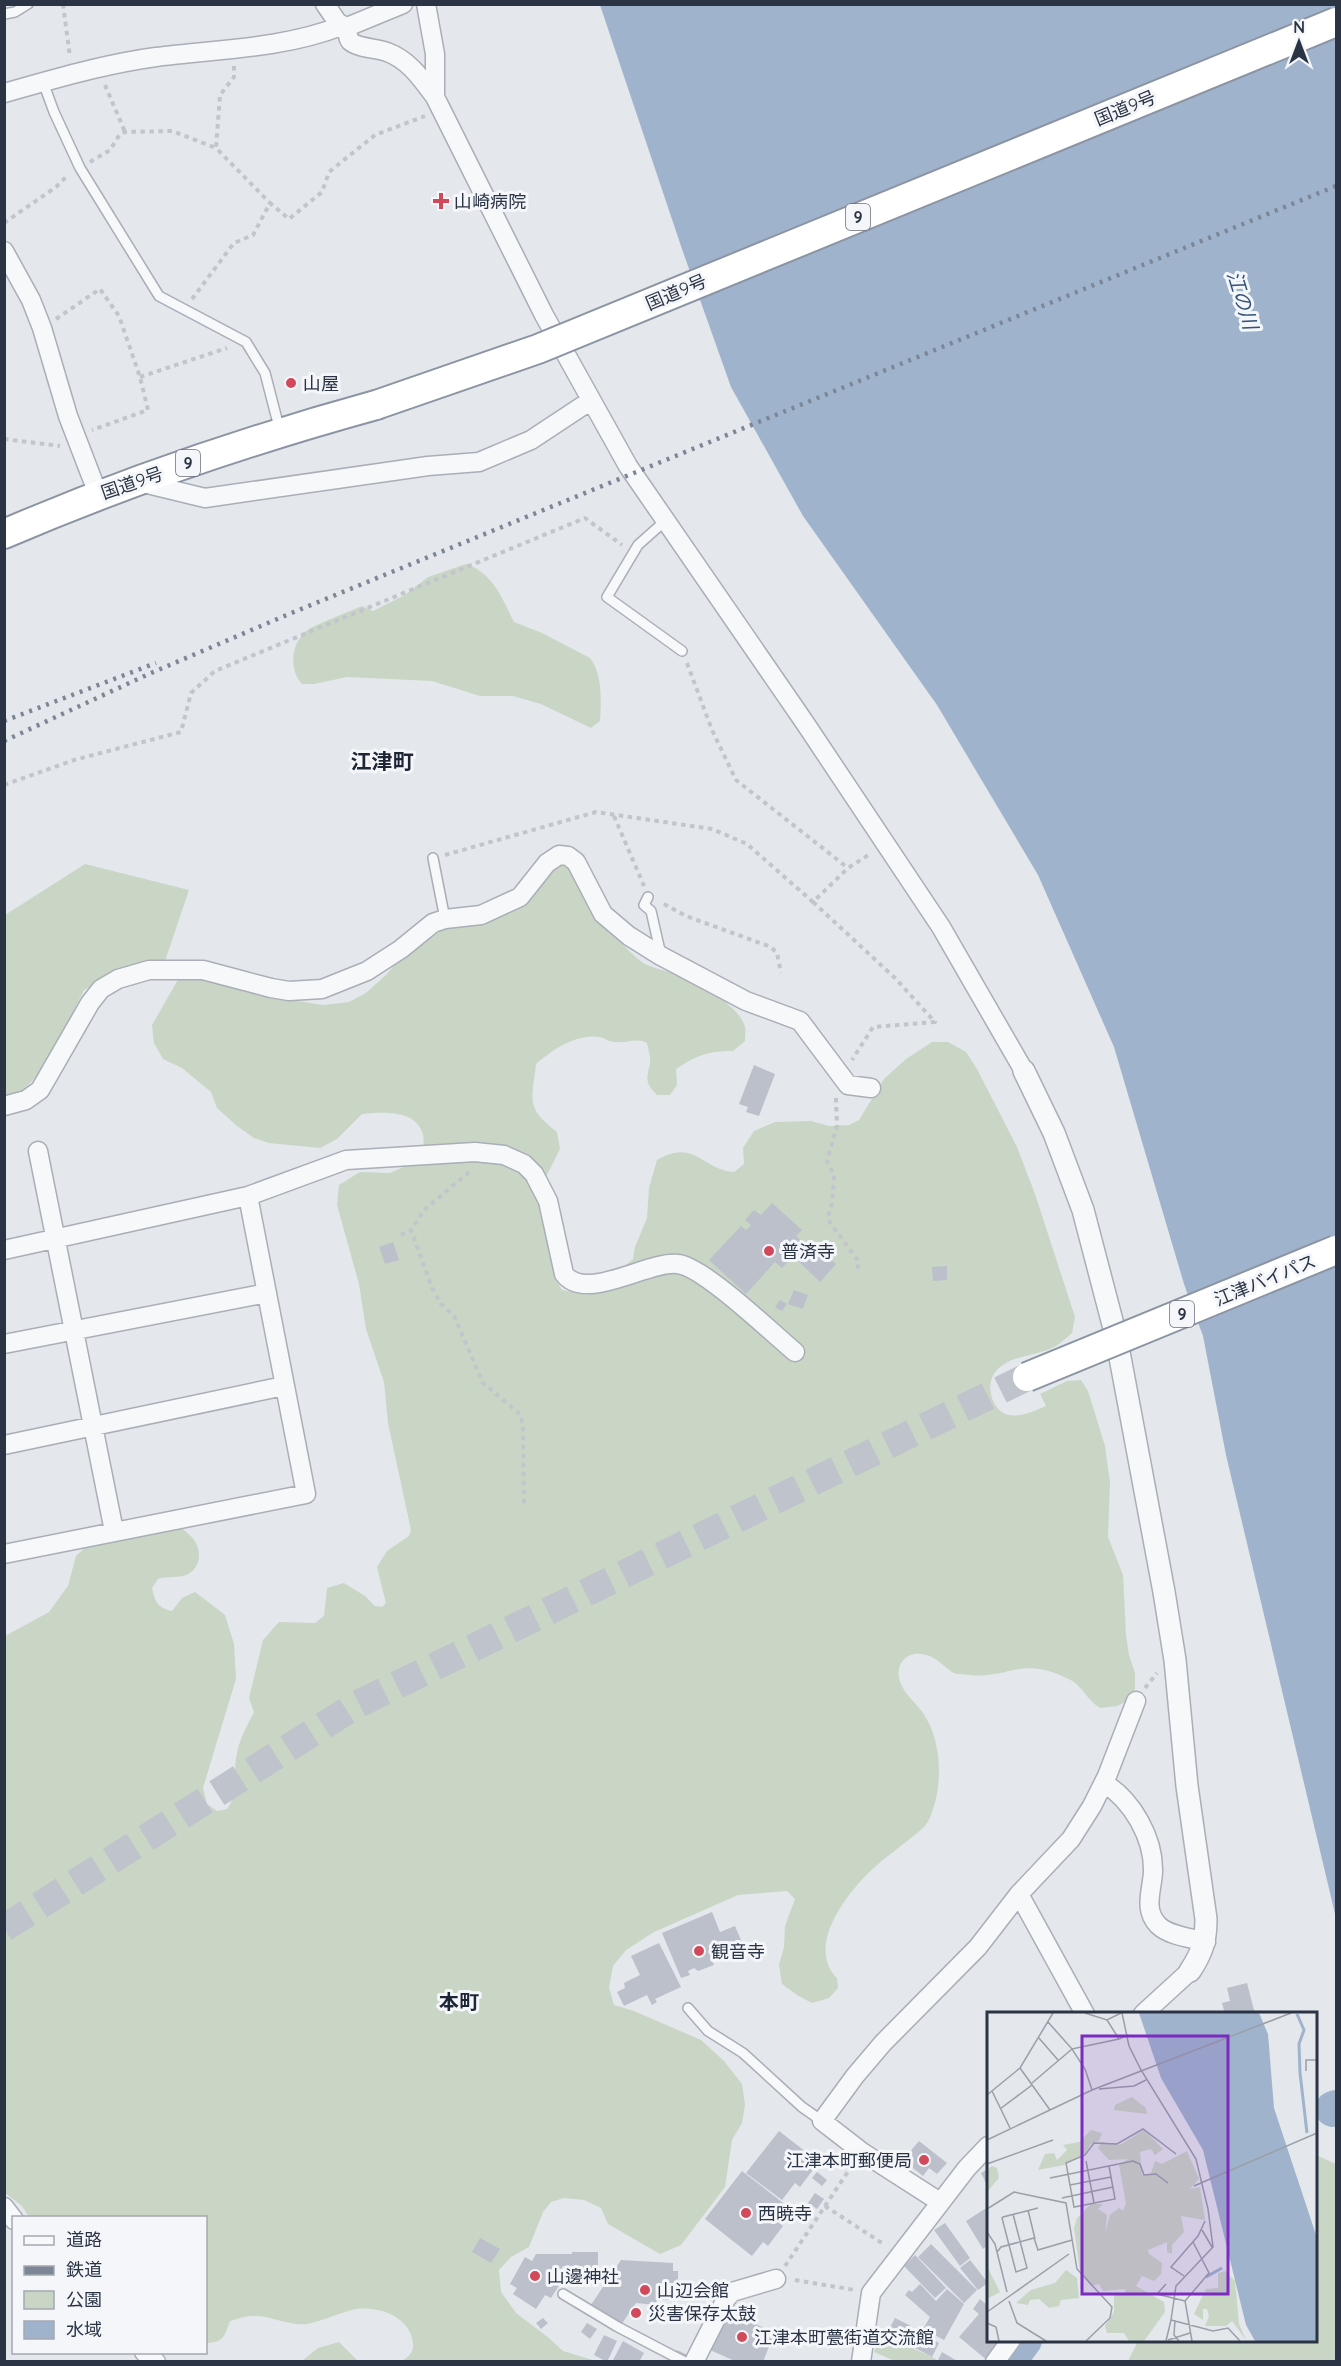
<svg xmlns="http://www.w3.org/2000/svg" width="1341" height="2366" font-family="Quicksand,'Noto Sans JP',sans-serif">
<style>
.green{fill:#c9d6c5}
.water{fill:#9fb4cc}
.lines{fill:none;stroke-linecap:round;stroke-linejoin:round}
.river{stroke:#9fb4cc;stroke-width:36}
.building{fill:#bbc0ca}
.trunk-tunnel{stroke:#bfc3cb;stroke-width:28;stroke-dasharray:28 14;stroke-linecap:butt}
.service-casing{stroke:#a9aeb7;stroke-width:12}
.minor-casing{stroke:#a9aeb7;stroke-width:21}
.tertiary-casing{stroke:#a9aeb7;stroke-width:24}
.trunk-casing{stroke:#8b94a3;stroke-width:32}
.path{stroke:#c2c5cb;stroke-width:4;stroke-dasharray:4.5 4.5;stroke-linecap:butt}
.service{stroke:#f7f8fa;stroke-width:9}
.minor{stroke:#f7f8fa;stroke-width:18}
.tertiary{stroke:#f7f8fa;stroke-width:21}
.trunk{stroke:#fff;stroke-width:28}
.rail{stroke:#7d8696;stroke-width:4.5;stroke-dasharray:3 6;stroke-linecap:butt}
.trunk-bridge-casing{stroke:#8b94a3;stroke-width:32;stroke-linecap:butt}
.trunk-bridge{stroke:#fff;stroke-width:28}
.poi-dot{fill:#d1495b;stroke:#f4f6f9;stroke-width:2}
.labels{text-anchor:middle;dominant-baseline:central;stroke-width:6;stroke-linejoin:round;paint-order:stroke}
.shield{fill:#f4f6f9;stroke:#676e7b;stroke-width:1.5}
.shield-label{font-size:16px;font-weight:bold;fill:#2b3445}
.street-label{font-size:18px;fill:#2b3445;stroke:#f4f6f9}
.poi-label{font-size:18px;fill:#2b3445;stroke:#f4f6f9;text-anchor:start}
.water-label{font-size:20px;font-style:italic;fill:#34527a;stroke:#f4f6f9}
.neighbourhood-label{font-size:20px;font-weight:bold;fill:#1d2536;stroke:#f4f6f9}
.quarter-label{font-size:21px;font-weight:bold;fill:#1d2536;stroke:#f4f6f9}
.inset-river{fill:none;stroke:#9fb4cc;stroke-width:3}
.inset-road{fill:none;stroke:#9a9fa9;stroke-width:1.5}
.view{fill:#7b2cbf;fill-opacity:0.15;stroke:#7b2cbf;stroke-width:3}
.inset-edge{fill:none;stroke:#2b3445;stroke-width:3}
</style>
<rect width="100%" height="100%" fill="#e4e7ec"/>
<path class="green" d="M466,564c27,9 36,34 48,58l28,11 48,25c13,17 11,43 10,63l-9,7 -50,-24 -28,-8h-33l-48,-15 -85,-4 -33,7h-12c-13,-14 -11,-39 3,-52 6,-6 46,-21 57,-26l11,5 32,-16 23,-18z
M565,858c22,35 41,74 73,101 8,8 23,10 34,14 20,8 67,30 73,54 1,3 0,10 0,14l-12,10c-24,0 -36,4 -57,18l1,16 -7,10h-13c-13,-13 -10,-16 -7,-32 1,-6 -2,-14 -3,-20 -11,-6 -22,1 -33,-1 -5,0 -9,-4 -14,-5 -23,-4 -47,12 -64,27 -4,37 -11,43 21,68l3,17 -21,42 2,24 11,40 3,24 7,11 26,5 9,-5 36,-31 2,-12 12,-29 2,-30 8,-28c38,-22 45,10 77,12l10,-8 -1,-16 11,-17 21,-9 36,-1 18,5 20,-1 10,-5 25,-41 22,-20 26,-17h16l18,10 11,17 40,78 18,47 40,123 -3,16c-6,5 -12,11 -18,14 -17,9 -43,8 -57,23 -13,13 -6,41 12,45 12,2 26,-4 37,-9l-6,-12 27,-13 14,-1 7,11 17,55 5,37 -2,54 15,38 3,60 3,20 6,18v16l-6,11 -12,6 -17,2c-13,-9 -16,-18 -26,-26 -3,-2 -8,-4 -12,-6 -41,-19 -55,3 -93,-1 -5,-1 -13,0 -17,-3 -10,-7 -18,-17 -31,-18 -18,-2 -27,15 -20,30 5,12 15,19 22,29 18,26 20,67 10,96 -2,6 -4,12 -8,17 -15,14 -33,26 -49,40 -26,23 -72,79 -39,112l1,10 -9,10 -17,5 -15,-8 -15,-11 -3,-19 5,-18 1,-21 10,-27 -8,-8 -49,4 -84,37 -28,18 -13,16 -4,22 5,17 20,6 67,29 23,21 18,23 3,21 -3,18 -10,17 -7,47 -44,58 -21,9 -52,-30 -7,-16 -17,-8 -20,-2 -13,4 -8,10 -14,35 -18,10 -12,13 2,22 15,21 33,25 14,13 33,10h-194c7,-4 12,-9 11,-18 -3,-26 -33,-37 -57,-34 -16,3 -32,12 -49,15 -19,2 -36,-9 -55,-8 -7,0 -15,3 -22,5 -6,16 -6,21 -24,22v-125l-177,-1 -7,-11 -17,-13v-557l44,-24 19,-26 8,-30 14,-13 61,-14h32c4,4 11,9 13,14 6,12 3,27 -10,32 -7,3 -19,1 -28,4l-6,9c3,14 6,20 20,23l10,-13 13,-6 30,23 9,29 2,35 -33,109 4,16 10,7 10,-2c13,-18 5,-36 10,-56 3,-15 10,-27 17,-41l-5,-14 14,-58 16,-18 36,1 9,-7 3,-28 17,-5 21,13 10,10 7,1 4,-4 -9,-36 10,-16 22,-15 2,-6 -23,-107 -4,-41 -18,-53 -7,-45 -22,-79 2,-20 21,-13 30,1 31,-14c1,-7 4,-16 2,-24 -6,-26 -41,-23 -61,-21l-25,25 -17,9 -51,-5 -15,-5 -17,-12 -20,-18 -6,-16 -29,-24 -19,-9 -9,-16 -2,-18 27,-47 28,2 40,13 76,12 26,-3 17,-9 21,-19 21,-25 16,-5 26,-21 28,1z
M85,864l104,26 -25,74 -48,9 -32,17 -38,77 -25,25 -16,3v-180z
M1316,2155l20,9v197h-208l10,-20 178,-1z
M882,2334l54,25 -1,2h-40l-21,-9z
M339,2342l19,19h-56l16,-13z"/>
<path class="water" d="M600,5h736v1913l-110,-463 -23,-119 -19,-52 -70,-237 -76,-172 -101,-170 -134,-189 -72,-129 -48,-135z"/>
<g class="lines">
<path class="river" d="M1333,2109l3,-1
M1008,2362l16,-22"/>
</g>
<path class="building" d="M754,1065l21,9 -16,42 -13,-4 2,-5 -9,-3z
M772,1203l30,27 -6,6 10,9 4,-4 26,23 -16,18 -27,-26 -11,12 -7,-6 -29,32 -37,-34 32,-34 5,4 5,-5 -6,-5 9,-10 7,5z
M393,1242l6,18 -14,4 -6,-17z
M947,1266v14l-14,1 -1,-14z
M794,1290l14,5 -5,14 -15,-5z
M780,1300l7,4 -5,7 -7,-4z
M712,1912l8,20 15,-6 8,19 -32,13 3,7 -16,6 -4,-3 -6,3 2,4 -9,3 -19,-45z
M659,1943l22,44 -26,12 2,3 -5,3 -5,-10 -23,11 -7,-14 8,-4 -1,-5 16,-8 -9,-19z
M1247,1983l8,31h-30l-3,-11 8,-2 -3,-13z
M779,2131l40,31 -19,25 -5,-4 -13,17 -36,-27z
M919,2141l28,22 -10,11 -8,-6 -6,8 -20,-16z
M988,2169v18l-7,-14z
M742,2171l45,35 -11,14 7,6 -15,20 -5,-4 -11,14 -47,-37z
M817,2172l10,8 -5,6 -10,-8z
M815,2193l9,6 -7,10 -9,-6z
M988,2207v38l-5,4 -17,-28z
M945,2223l25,35 -10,8 -26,-36z
M480,2238l20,11 -9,14 -19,-11z
M931,2244l46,46 -13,13 -46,-46z
M572,2252h26v14h-5l1,6h-19v-6h-12l-9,15 6,3 -9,14 -6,-3 -9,14 -23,-15 4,-6 -7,-4 15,-27 7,4 4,-7h36z
M915,2255l31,33 -11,10 -31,-32z
M621,2260l52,3v8h5v10l12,1 -1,16 -21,-1v3h-11l-1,5 -20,-2 -15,22 -30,-20z
M970,2260l18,23 -10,7 -18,-22z
M920,2284l16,17 11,-12 17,15 -20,36 -21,-11 7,-12 -25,-22 4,-5 3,2z
M980,2299l8,7v34h17l-17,21 -29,-24 20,-23 -6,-5z
M724,2315l23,10 1,-4 19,8 -3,6 8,4 -9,23h-26l-27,-12z
M543,2318l5,5 -7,6 -5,-6z
M895,2318l16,8 -2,4 15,8 1,-3 14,8 -7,14 -45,-24z
M587,2323l10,6 -7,10 -9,-7z
M604,2335l13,6 -10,21 -13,-7z
M623,2341l21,12 -5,9h-27z
M677,2350l13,6 -4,6h-15z
M942,2352l17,10h-22z"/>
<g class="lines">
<path class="trunk-tunnel" d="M4,1928l352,-223 671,-328"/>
<g class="service-casing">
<path id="service" d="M4,14l11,-2 13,-8
M43,82l11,30 26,56 79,128 87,46 19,31 15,58
M665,521l-27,24 -31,52 75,54
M433,858l12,61
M648,897l-4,8 7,6 10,44
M688,2008l20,23 35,22 59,54 20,14
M563,2294l55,33 67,35"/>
</g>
<g class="minor-casing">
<path id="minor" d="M325,4l13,19 9,4 56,-23
M426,4l9,50v43
M347,27c1,5 0,10 3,14 7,7 27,7 37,11 22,8 34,26 48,45l109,218 84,151 177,257 136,204 83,144
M4,93c51,-14 100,-29 152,-36 62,-8 126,-8 185,-31
M4,251l27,49 11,28 26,88 30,78
M139,482l66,16 223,-32 51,-4 52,-22 59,-39
M4,1106l22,-6 14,-10 50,-87 11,-14 17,-10 31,-9h54l68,18 18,3 33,-2 45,-18 34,-22 32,-26 12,-4 36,-4 39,-18 27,-34 12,-8 9,1 8,6 27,52 26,22 32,20 85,45 54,20 48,64 23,3
M38,1151l76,380
M4,1250l244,-54 98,-36 129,-8 29,3 20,9 10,10 14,27 16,73c22,29 85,-14 114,-10 26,3 94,69 117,88
M4,1344l263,-51
M4,1445l280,-59
M4,1554l302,-60 -58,-298
M1104,1783c28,17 50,55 49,89 -1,19 -10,37 5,53 11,11 34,13 48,17
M1019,1894l66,120
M1143,2014l47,-43
M940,2202l-78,-50 -40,-31 33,-45 28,-33 95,-96 41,-53 52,-55 21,-33 15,-30 29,-75
M4,2207l10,13
M144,2352l12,10
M694,2362l32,-63 6,-7 44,-13
M861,2362l10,-69 96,-125 21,-22
M995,2362l16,-22"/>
</g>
<g class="tertiary-casing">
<path id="tertiary" d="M1024,1071l30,62 29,77 33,126 48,256 11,68 12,126 19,133c0,22 -4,34 -16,52"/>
</g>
<g class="trunk-casing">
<path id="trunk" d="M4,534c121,-52 245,-94 372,-129"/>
</g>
<path class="path" d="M63,4l7,53
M234,66v11l-14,18 -4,53 54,55
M105,85l20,47
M90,162l20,-12 10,-16 5,-2 47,-1 44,17
M4,223l52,-36 12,-12
M192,299l42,-56 19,-8 17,-32 19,16 33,-27 7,-20 46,-37 50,-19
M56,319l44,-30 19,27 21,61 8,33 -56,20
M140,377l87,-29
M4,439l56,7
M687,663l25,67 24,50 112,88
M4,785l70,-25 107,-28 10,-39 24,-22 370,-153 37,27
M614,816l30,70
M445,855l151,-43 116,17 35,15 66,58 35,-34 22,-14
M813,902l82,76 40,44 -62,5 -21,33
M664,904l22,12 85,31 6,6 4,20
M836,1098l1,28 -10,35 7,14 -2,29 -3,7v10l30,41 -2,10
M469,1172l-45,38 -13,20 21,58 9,16 13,12 29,67 37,31 3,11 1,81
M401,1235l10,-5
M1145,1688l12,-15
M825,2206l60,39
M785,2266l66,-99
M795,2280l60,10"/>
<use href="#service" class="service"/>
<use href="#minor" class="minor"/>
<use href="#tertiary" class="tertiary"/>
<use href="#trunk" class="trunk"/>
<path class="rail" d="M4,721l152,-58
M4,741l147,-68 138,-59 1047,-428"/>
<g class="trunk-bridge-casing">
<path id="trunk-bridge" d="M376,405l162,-56 798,-327
M1027,1377l309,-127"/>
</g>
<use href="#trunk-bridge" class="trunk-bridge"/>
</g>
<g class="poi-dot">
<path d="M438 192h6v6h6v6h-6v6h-6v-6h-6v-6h6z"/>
<circle cx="291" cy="383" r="6"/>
<circle cx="769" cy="1251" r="6"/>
<circle cx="699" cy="1951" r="6"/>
<circle cx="924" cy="2160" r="6"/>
<circle cx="746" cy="2213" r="6"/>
<circle cx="535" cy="2276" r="6"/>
<circle cx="645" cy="2290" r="6"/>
<circle cx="636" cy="2313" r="6"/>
<circle cx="742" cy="2337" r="6"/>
</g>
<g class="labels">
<g class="shield">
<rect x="846" y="204" width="24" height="26" rx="4.5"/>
<rect x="176" y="450" width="24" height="26" rx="4.5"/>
<rect x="1170" y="1301" width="24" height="26" rx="4.5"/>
</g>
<g class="shield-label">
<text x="858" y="217">9</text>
<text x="188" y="463">9</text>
<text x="1182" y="1314">9</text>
</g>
<g class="street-label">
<text transform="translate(1125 108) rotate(-22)">国道9号</text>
<text transform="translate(676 292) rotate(-23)">国道9号</text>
<text transform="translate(132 483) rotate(-19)">国道9号</text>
<text transform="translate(1265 1280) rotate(-22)">江津バイパス</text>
</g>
<g class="poi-label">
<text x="454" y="201">山崎病院</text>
<text x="303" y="383">山屋</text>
<text x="781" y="1251">普済寺</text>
<text x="711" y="1951">観音寺</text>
<text x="912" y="2160" text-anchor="end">江津本町郵便局</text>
<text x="758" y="2213">西暁寺</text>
<text x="547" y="2276">山邊神社</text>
<text x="657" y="2290">山辺会館</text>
<text x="648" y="2313">災害保存太鼓</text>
<text x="754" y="2337">江津本町甍街道交流館</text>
</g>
<g class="water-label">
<text transform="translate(1243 300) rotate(73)">江の川</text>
</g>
<g class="neighbourhood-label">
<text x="459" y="2001">本町</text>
</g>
<g class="quarter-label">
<text x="382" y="761">江津町</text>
</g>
</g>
<g transform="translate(987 2012)">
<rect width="330" height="330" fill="#e4e7ec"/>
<path d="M145,85l14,11 1,6 -33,-4 1,-5zM104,118l11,3 -3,8 -8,3 -7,11 -20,10 -26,5 7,-16 9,-1 3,7 10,-10 -4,-5 16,-3zM157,118l19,19 -8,6 -4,-6 -11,3 2,23 9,-2 4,-12 7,3 25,-13 12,28 -9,10 10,-2 5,33 -24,-4 3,16 -12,13v9l-5,-2v-10l-19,8 1,4 13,9 -1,11 -7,7 -12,-5 -6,10 28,16 1,10 -21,29h-15l-5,-8h-17l-2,-7 9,-14v-18h10l2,-5 -23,2 -4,-7 -8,2 -11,-14 -6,-44 3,-10 14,-14h12l-5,5 9,6 -2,18 5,-18 9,-7 4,3 3,-8 -7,-38 9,-6 -19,1 -11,-12 3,-6 19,3zM5,154l5,2 2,10 -12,14v-23zM0,254l13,26 -13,7zM79,258l11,8 2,20 -18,2 -2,6 -10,2 -10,-9 -9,1 -2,5 -12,-2 15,-13 24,-7zM238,259l10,10 4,43 7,16 -14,-19 -6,5h-21l4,-10 -2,-7h-4v11l-9,-6 12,-25 12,-1v-15z" fill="#c9d6c5"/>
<path d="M152,1h120l9,21 6,74 43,130v103h-62l-9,-16 -43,-175 -42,-72z" fill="#9fb4cc"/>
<path class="inset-river" d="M310,2l7,16 -5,14 1,29 7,60M219,265l16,-9"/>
<path class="inset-road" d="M98,1l22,7 14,-7M135,1l7,33 12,24 55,89 12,50 5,38 -37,39 -5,34M120,8l12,19 9,-4M61,10l24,27 47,-10M51,25l20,23M33,56l30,42M319,59v-11h11M45,71l40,-34 13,20 7,21M112,77l35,-3 12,-6M5,79l18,37M0,83l33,-27 33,-55M13,97l32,-24M0,128l105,-50 199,-77M99,149l8,42M0,152l66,-24M122,154l6,33 -41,8 -8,-44 19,-8 9,-12 23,1 26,-15 33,25M63,166l83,-17 7,3 4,11 12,-1 12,9M83,173l41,-8M207,174l123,-53M75,186l51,-11M0,197l27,-17 52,11 11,66 35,38 -2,11 -24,23M41,198l7,29M26,202l14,54 -11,4 -14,-54 1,-1 35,-9M215,218l10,17M0,220l8,12 12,48M10,240l4,-5 33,-9 4,12 34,-10M197,264l-13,-9 27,-31 7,-15M179,272l-9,10 28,7M22,289l8,22 29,18M0,300l82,-58M188,308l-1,15 5,6M0,311l9,4 3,14M181,328l22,-7M179,329l5,-21 42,11 15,-3 12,13M205,329l-7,-40 24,-28 -16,-31"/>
<path class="view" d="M95,24h146v258h-146z"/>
<rect width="330" height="330" class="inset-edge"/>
</g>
<rect width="1341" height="2366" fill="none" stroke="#2b3445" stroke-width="12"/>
<rect x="12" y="2216" width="195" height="138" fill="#f4f6f9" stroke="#a4a8b1" stroke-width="1.5"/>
<rect x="24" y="2236" width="30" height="9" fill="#f7f8fa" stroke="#a4a8b1" stroke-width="1.5"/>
<text x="66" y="2246" font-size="18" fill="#2b3445">道路</text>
<rect x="24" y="2266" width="30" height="9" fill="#7d8696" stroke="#a4a8b1" stroke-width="1.5"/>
<text x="66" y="2276" font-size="18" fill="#2b3445">鉄道</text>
<rect x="24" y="2291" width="30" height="18" fill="#c9d6c5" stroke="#a4a8b1" stroke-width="1.5"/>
<text x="66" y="2306" font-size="18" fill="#2b3445">公園</text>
<rect x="24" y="2321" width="30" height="18" fill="#9fb4cc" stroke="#a4a8b1" stroke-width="1.5"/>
<text x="66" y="2336" font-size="18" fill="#2b3445">水域</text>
<g transform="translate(1299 42)" stroke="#f4f6f9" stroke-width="4.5" paint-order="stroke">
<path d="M0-4.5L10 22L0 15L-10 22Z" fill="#2b3445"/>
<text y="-9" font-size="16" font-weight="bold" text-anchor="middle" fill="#2b3445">N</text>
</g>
</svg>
